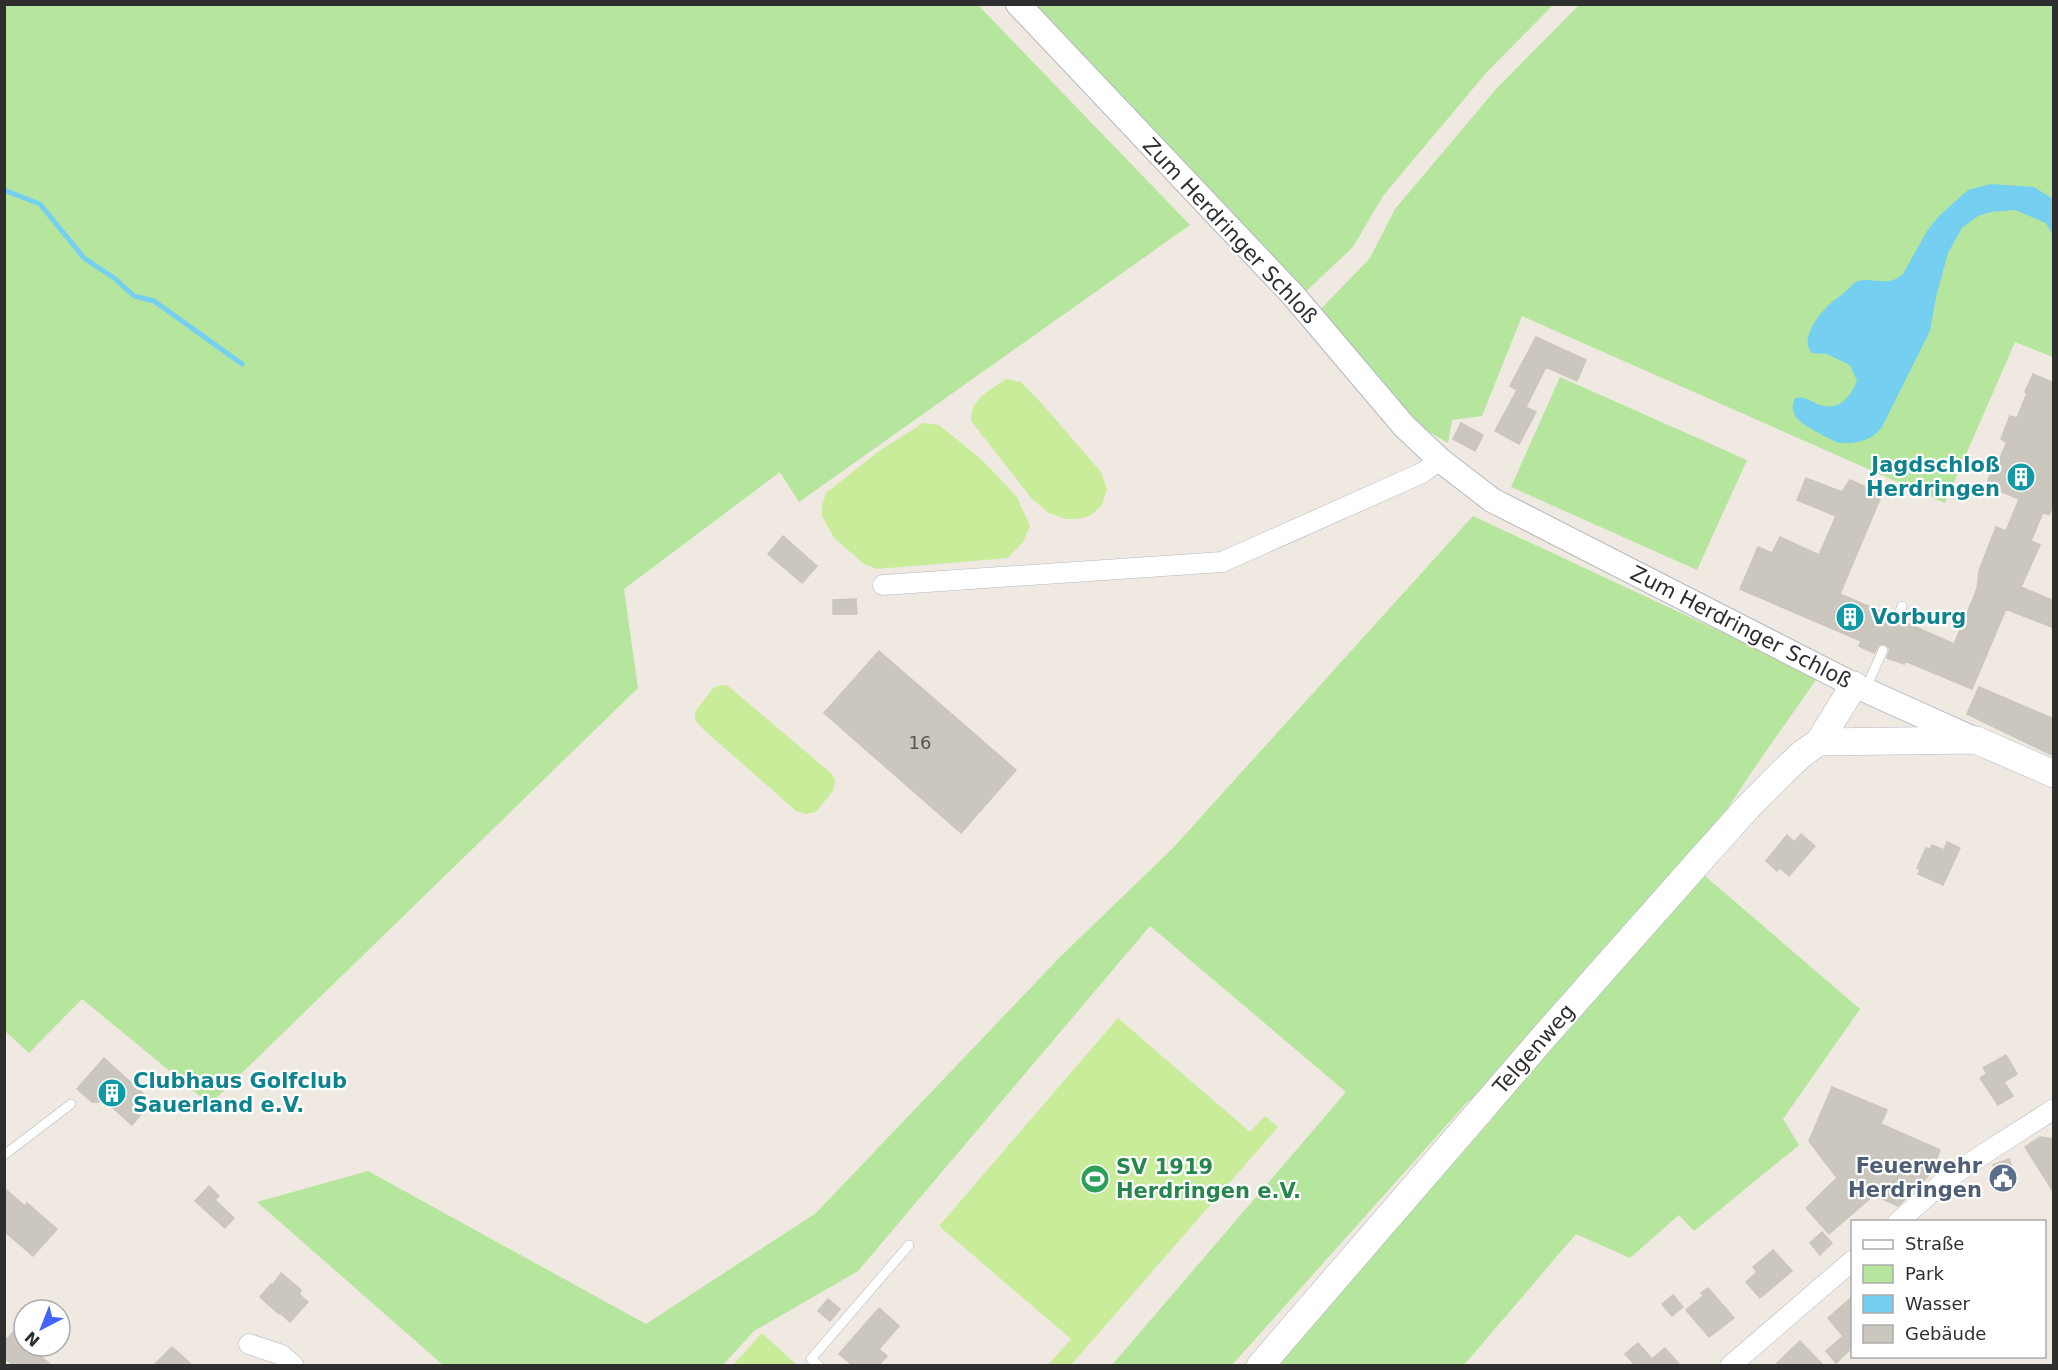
<svg xmlns="http://www.w3.org/2000/svg" width="2058" height="1370" font-family="'DejaVu Sans',sans-serif">
<style>
.green{fill:#b6e59e}
.pitch{fill:#c9ec9a}
.water{fill:#75cff0}
.lines{fill:none;stroke-linecap:round;stroke-linejoin:round}
.stream{stroke:#75cff0;stroke-width:5}
.building{fill:#cbc7bf;stroke:#cbc5ba;stroke-width:1.5}
.service-casing{stroke:#b4b7c1;stroke-width:10}
.minor-casing{stroke:#b4b7c1;stroke-width:21}
.tertiary-casing{stroke:#b4b7c1;stroke-width:26}
.secondary-casing{stroke:#b4b7c1;stroke-width:28}
.service{stroke:#fff;stroke-width:9}
.minor{stroke:#fff;stroke-width:20}
.tertiary{stroke:#fff;stroke-width:24}
.secondary{stroke:#fff;stroke-width:27}
.labels{text-anchor:middle;dominant-baseline:central;stroke-width:4.5;stroke-linejoin:round;paint-order:stroke}
.number-label{font-size:18px;fill:#555452}
.street-label{font-size:21px;fill:#2e2e2e;stroke:#fff}
.culture-label{font-size:21px;font-weight:bold;fill:#0d838f;stroke:#fff;text-anchor:start}
.service-label{font-size:21px;font-weight:bold;fill:#4e5e75;stroke:#fff;text-anchor:end}
.leisure-label{font-size:21px;font-weight:bold;fill:#27864d;stroke:#fff;text-anchor:start}
</style>
<rect width="100%" height="100%" fill="#efe9e1"/>
<path class="green" d="M5,4l973,1 212,220 -391,277 -19,-30 -156,117 14,99 -428,416 -128,-105 -53,54 -24,-22z
M1024,5h529l-67,68 -103,123 -30,51 -52,49z
M1579,5h474v352l-38,-15 -70,161 -423,-187 -40,100 -30,4 -4,23 -34,-20 -96,-111 52,-54 25,-49 102,-121z
M1560,377l187,83 -50,110 -186,-83z
M1473,516l345,161 -65,93 -62,94 169,145 -77,110 16,26 -105,86 -15,-16 -49,43 -54,-24 -112,131h-187l215,-246 -23,-19 -237,265h-120l234,-273 -196,-166 -292,345 -104,60 -31,34h-280l-186,-163 111,-31 278,153 170,-111 244,-256 113,-109z"/>
<path class="pitch" d="M1006,379l15,3 23,24 57,66 6,17 -5,16 -12,11 -13,3h-11l-17,-6 -17,-14 -61,-78c-1,-22 19,-31 35,-42z
M923,423l16,2 42,34 36,38 13,29 -7,16 -15,16 -131,11 -13,-5 -30,-26 -12,-22v-10l4,-13 53,-42z
M720,685l8,1 104,88 3,6 -2,11 -17,21 -10,2 -10,-3 -93,-82 -8,-9v-8l18,-24z
M1118,1018l132,114 15,-16 13,11 -207,238h-23l23,-26 -132,-113z
M762,1333l35,32h-64z"/>
<path class="water" d="M1991,184l43,3 19,12v37l-7,-13 -31,-13 -24,2 -13,4 -16,12 -14,25 -12,44 -6,34 -48,96c-9,13 -25,17 -41,16 -6,0 -11,-5 -17,-7 -15,-9 -39,-17 -29,-38 9,-2 14,2 22,6 22,8 32,-5 40,-23l-7,-16 -23,-11 -15,-1c-13,-13 6,-38 17,-48 5,-5 10,-8 15,-12 5,-4 8,-10 14,-12 16,-4 29,7 45,-7l24,-43 11,-14 30,-27z"/>
<g class="lines">
<path class="stream" d="M4,190l36,14 44,54 30,20 20,18 20,5 88,63"/>
</g>
<path class="building" d="M1536,337l50,23 -9,21 -31,-14 -20,40 10,5 -17,32 -24,-13 22,-41 -7,-4z
M2033,374l21,9v120l-5,12 -6,-3 -12,29 9,4 -19,42 33,14v27l-48,-19 -34,80 -67,-28 -1,3 -17,-6 3,-9 -5,-5 -6,1 -5,8 -15,-7 2,-5 -121,-52 18,-42 14,6 8,-16 39,18 17,-39 -39,-16 9,-22 36,14 8,-12 32,14 -42,100 51,22 -1,3 4,5h7l3,-5v2l5,3 45,20 23,-55 2,-18 17,-44 10,4 13,-32 -33,-14 7,-18 3,1 10,-24v-2l-5,-3 9,-23 7,2 10,-25 -2,-1z
M1461,423l22,12 -8,16 -22,-12z
M783,536l34,30 -15,17 -34,-29z
M856,599l1,15h-24v-14z
M879,651l137,119 -55,63 -137,-120z
M1979,687l75,32v37l-87,-42z
M1801,834l14,12 -26,30 -9,-8 -3,3 -11,-10 21,-26 7,7z
M1947,842l13,6 -17,37 -25,-11 2,-4 -3,-2 9,-20 4,1 2,-4 12,5z
M2006,1055l11,19 -13,8 9,14 -15,9 -18,-27 7,-4 -4,-6z
M104,1058l43,39 -10,12 5,4 -10,12 -29,-26 -4,3h-7l-15,-13z
M1832,1087l55,23 -6,14 59,26 -10,24 -32,32 -24,-11 -45,39 -23,-26 31,-30 -28,-37z
M2040,1137l14,2v54l-29,-46z
M2009,1159l7,19 -16,7 -7,-20z
M209,1186l10,10 -4,4 19,18 -9,10 -30,-27z
M4,1188l21,18 2,-3 30,26 -24,27 -29,-25z
M1822,1232l10,11 -12,12 -10,-12z
M1773,1250l19,21 -32,27 -14,-16 11,-10 -4,-5z
M281,1273l20,17 -2,4 9,8 -18,20 -10,-9 -1,1 -19,-17 11,-13 2,1z
M1708,1288l26,30 -25,19 -23,-27 17,-14 -2,-3z
M1673,1295l10,12 -11,9 -10,-12z
M1852,1297v51l-16,15 -10,-12 17,-15 -15,-18z
M828,1299l12,10 -10,12 -12,-10z
M879,1308l20,18 -20,23 8,7 -8,9h-27l-13,-11z
M16,1329l8,6v11h4l23,19h-38l-9,-7v-16z
M1800,1341l23,24h-48z
M1638,1343l14,16 13,-11 15,17h-45l-10,-11z
M172,1347l20,18h-38z"/>
<g class="lines">
<g class="service-casing">
<path id="service" d="M1897,618l5,-12
M1866,688l17,-38
M4,1155l67,-51
M819,1366l-8,-7 98,-114"/>
</g>
<g class="minor-casing">
<path id="minor" d="M883,585l339,-23 200,-89 18,-13
M1898,1222l44,-39 40,-28 72,-46
M249,1344l33,11 12,11
M1730,1366l122,-105"/>
</g>
<g class="tertiary-casing">
<path id="tertiary" d="M1018,4l275,291 111,131 36,34 52,40 362,185 122,55"/>
</g>
<g class="secondary-casing">
<path id="secondary" d="M1819,742l157,-2 78,34
M1260,1366l282,-327 162,-183 44,-49 39,-39 16,-15 16,-11 35,-57"/>
</g>
<use href="#service" class="service"/>
<use href="#minor" class="minor"/>
<use href="#tertiary" class="tertiary"/>
<use href="#secondary" class="secondary"/>
</g>
<defs>
<g id="building-disc" transform="scale(1.5)"><circle r="9.5" fill="#0f9aa8" stroke="#fff"/><path d="M-4-6H4V6H1V3H-1V6H-4ZM-2.5-4.3h1.7v1.8h-1.7ZM.8-4.3h1.7v1.8H.8ZM-2.5-1h1.7V.8h-1.7ZM.8-1h1.7V.8H.8Z" fill="#fff"/></g>
<g id="civic-disc" transform="scale(1.5)"><circle r="9.5" fill="#5c6f8a" stroke="#fff"/><path d="M-.6-6.5H3V-4.5H.6V-3L4-1V1h2V6H-6V1h2V-1L-.6-3ZM-1.2 2.5V6h2.4V2.5Z" fill="#fff"/></g>
<g id="stadium-disc" transform="scale(1.5)"><circle r="9.5" fill="#2e9e5b" stroke="#fff"/><path d="M0-5a6.5 5 0 1 0 0 10a6.5 5 0 1 0 0-10ZM-3.5-1.8h7v3.6h-7Z" fill="#fff"/></g>
</defs>
<g fill-rule="evenodd">
<use href="#building-disc" x="2021" y="477"/>
<use href="#building-disc" x="1850" y="617"/>
<use href="#building-disc" x="112" y="1093"/>
<use href="#civic-disc" x="2003" y="1178"/>
<use href="#stadium-disc" x="1095" y="1179"/>
</g>
<g class="labels">
<g class="number-label">
<text x="920" y="742">16</text>
</g>
<g class="street-label">
<text transform="translate(1230 231) rotate(47)">Zum Herdringer Schloß</text>
<text transform="translate(1741 627) rotate(27)">Zum Herdringer Schloß</text>
<text transform="translate(1534 1049) rotate(-49)">Telgenweg</text>
</g>
<g class="culture-label">
<text x="2000" y="465" text-anchor="end">Jagdschloß<tspan x="2000" dy="24">Herdringen</tspan></text>
<text x="1871" y="617">Vorburg</text>
<text x="133" y="1081">Clubhaus Golfclub<tspan x="133" dy="24">Sauerland e.V.</tspan></text>
</g>
<g class="service-label">
<text x="1982" y="1166">Feuerwehr<tspan x="1982" dy="24">Herdringen</tspan></text>
</g>
<g class="leisure-label">
<text x="1116" y="1167">SV 1919<tspan x="1116" dy="24">Herdringen e.V.</tspan></text>
</g>
</g>
<rect width="2058" height="1370" fill="none" stroke="#2e2e2e" stroke-width="12"/>
<rect x="1851" y="1220" width="195" height="138" fill="#ffffff" stroke="#ababab" stroke-width="1.5"/>
<rect x="1863" y="1240" width="30" height="9" fill="#ffffff" stroke="#ababab" stroke-width="1.5"/>
<text x="1905" y="1250" font-size="18" fill="#2e2e2e">Straße</text>
<rect x="1863" y="1265" width="30" height="18" fill="#b6e59e" stroke="#ababab" stroke-width="1.5"/>
<text x="1905" y="1280" font-size="18" fill="#2e2e2e">Park</text>
<rect x="1863" y="1295" width="30" height="18" fill="#75cff0" stroke="#ababab" stroke-width="1.5"/>
<text x="1905" y="1310" font-size="18" fill="#2e2e2e">Wasser</text>
<rect x="1863" y="1325" width="30" height="18" fill="#cbc7bf" stroke="#ababab" stroke-width="1.5"/>
<text x="1905" y="1340" font-size="18" fill="#2e2e2e">Gebäude</text>
<g transform="translate(42 1328) rotate(222)"><circle r="28" fill="#ffffff" stroke="#ababab" stroke-width="1.5"/>
<path d="M0-4.5L10 22L0 15L-10 22Z" fill="#4264fb"/>
<text y="-9" font-size="16" font-weight="bold" text-anchor="middle" fill="#2e2e2e">N</text>
</g>
</svg>
